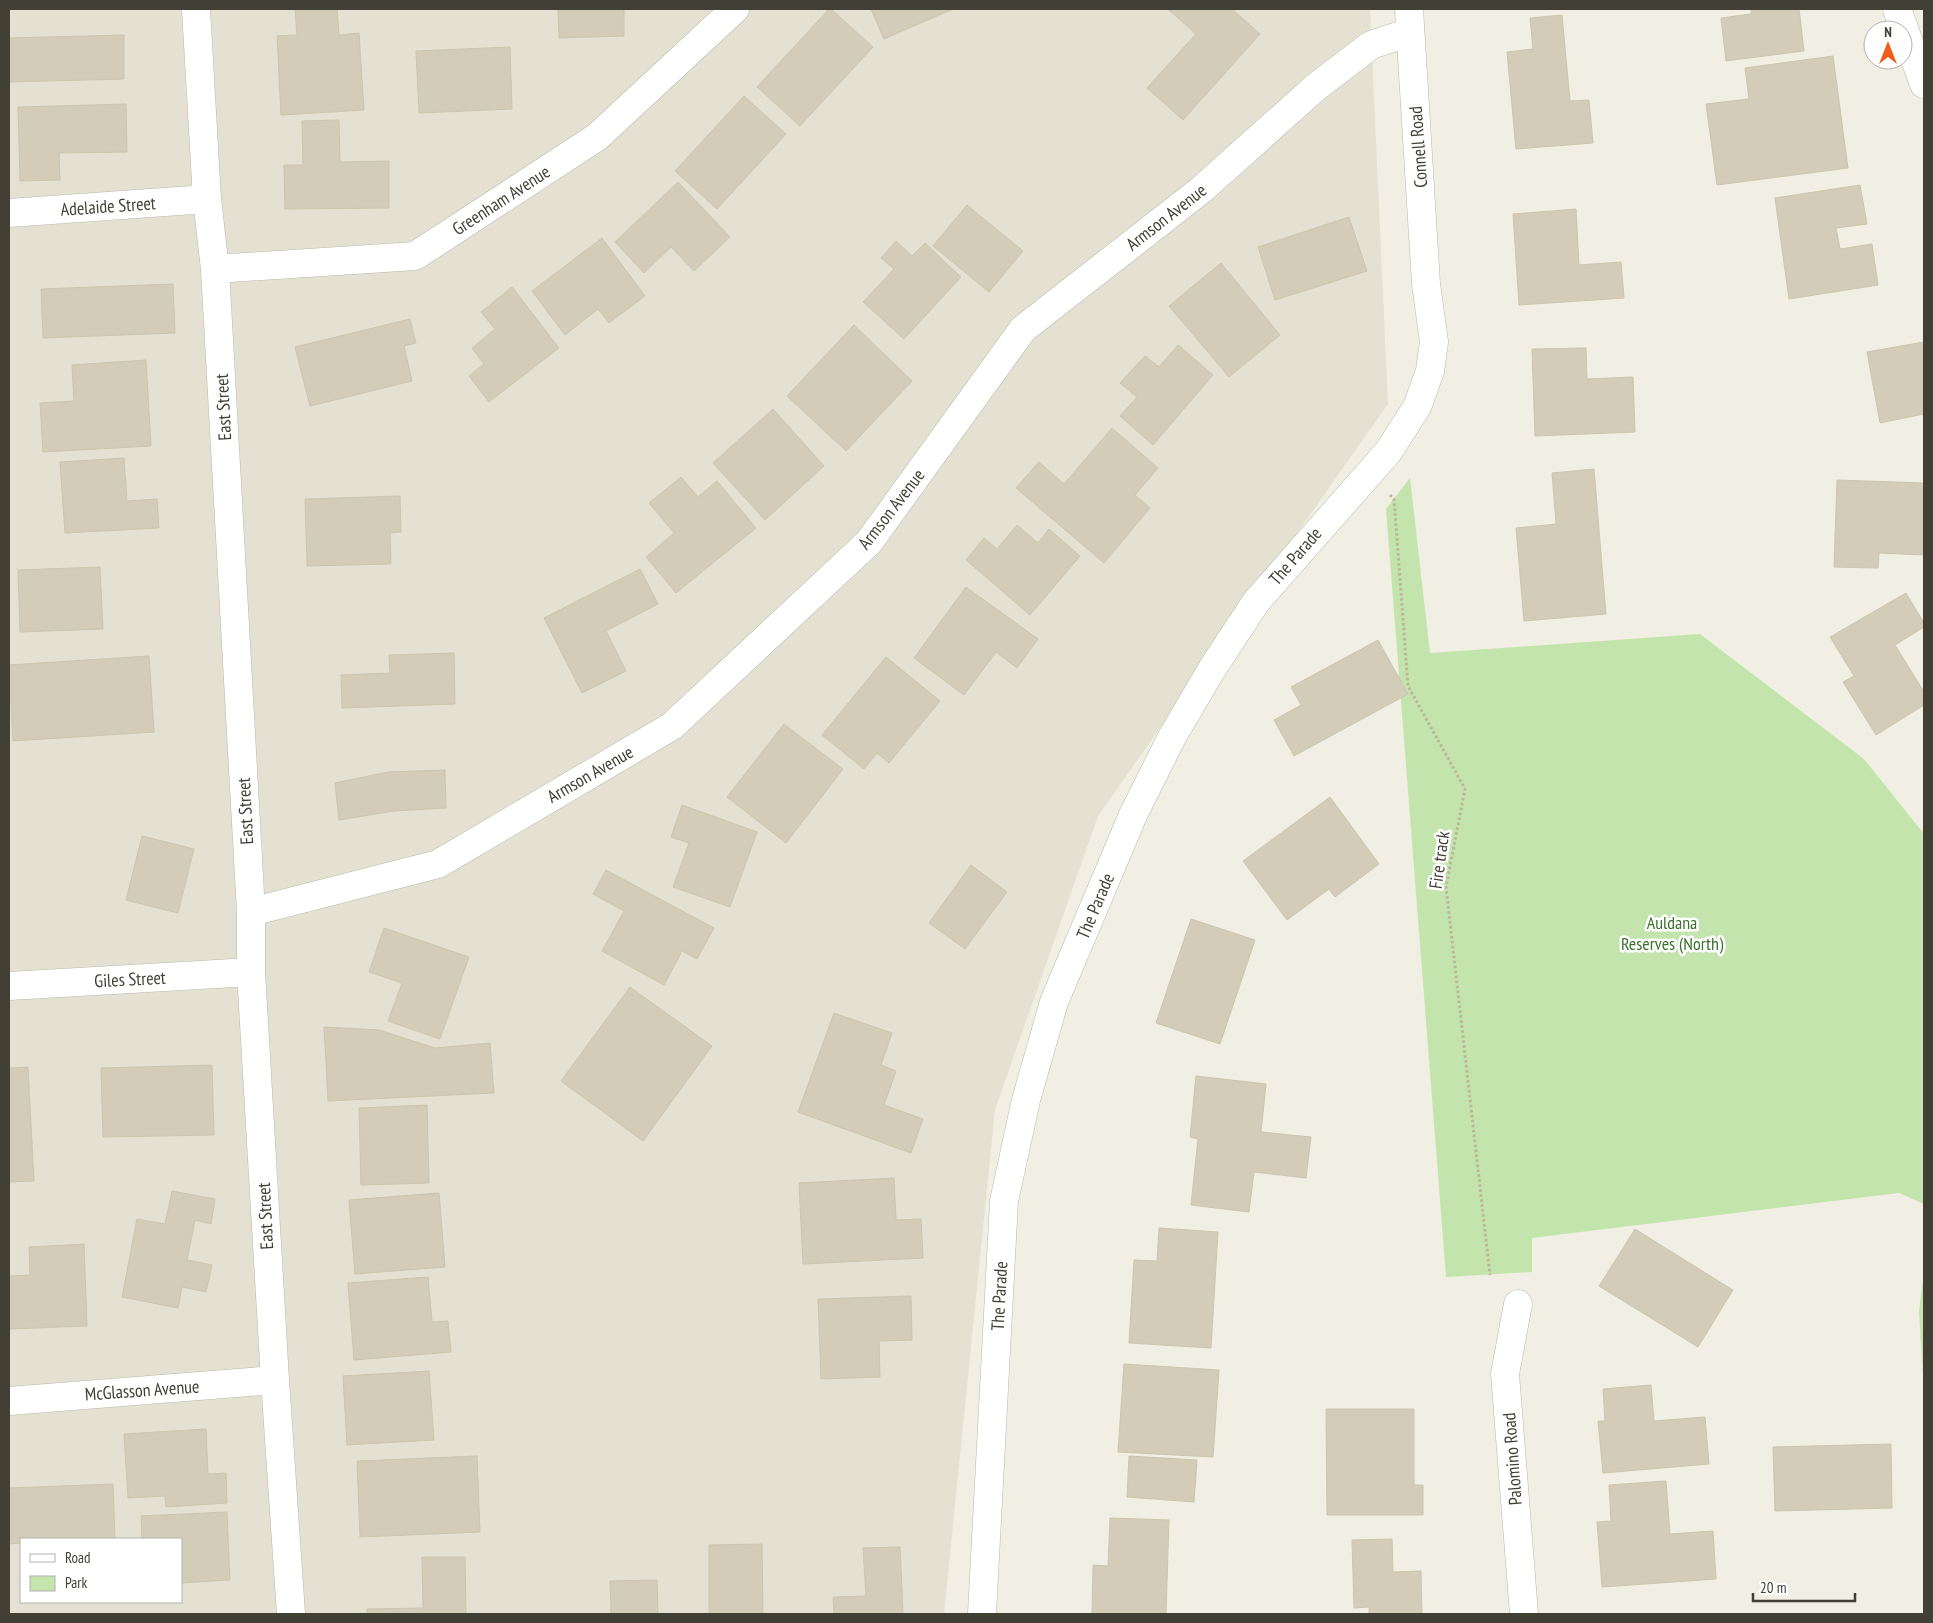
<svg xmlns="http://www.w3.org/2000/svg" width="1933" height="1623" font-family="'PT Sans Narrow',sans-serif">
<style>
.residential{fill:#e4e1d2;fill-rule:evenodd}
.green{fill:#c3e4ad}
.building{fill:#d2ccb9;stroke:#ccc5ad}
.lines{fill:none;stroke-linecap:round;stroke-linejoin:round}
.minor-casing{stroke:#bcb8a7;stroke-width:29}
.tertiary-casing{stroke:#bcb8a7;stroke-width:29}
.path{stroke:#bdb599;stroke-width:3;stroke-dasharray:2.5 2.5;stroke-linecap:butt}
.minor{stroke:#fff;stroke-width:28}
.tertiary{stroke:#fff;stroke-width:28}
.labels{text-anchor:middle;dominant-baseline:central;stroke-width:5;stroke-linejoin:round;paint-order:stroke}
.street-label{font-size:18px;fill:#423f34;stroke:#fff}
.park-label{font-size:18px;fill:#3a712b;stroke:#fff}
</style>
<rect width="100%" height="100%" fill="#f1efe3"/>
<path class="residential" d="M9,9h1361l18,395 -290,412 -103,294 -51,504h-935zM21,1539h160v63h-160z"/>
<path class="green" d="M1410,478l20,175 270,-19 164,125 60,75v370l-25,-11 -367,45v34l-86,5 -60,-768z
M1924,1270v121l-5,-79z"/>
<path class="building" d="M295,9h42l2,26 20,-2 5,77 -83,5 -4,-79 20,-1z
M558,9h66v27l-65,2z
M829,9h2l42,38 -73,79 -43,-39z
M871,9h82l-69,30z
M1168,9h64l28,25 -77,86 -36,-32 49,-54z
M1751,9h48l5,42 -78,10 -5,-43 30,-4z
M1562,15l8,86 19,-1 4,43 -77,6 -9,-97 26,-3 -3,-31z
M124,35v44l-115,3v-44z
M510,47l2,62 -93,4 -3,-62z
M1833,56l15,112 -131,17 -11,-81 43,-5 -4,-31z
M744,96l42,38 -69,75 -42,-38z
M126,104l1,48 -68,1 1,27 -40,1 -2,-74z
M339,120l1,42 49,-1v47l-104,1 -1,-44h19l-1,-44z
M678,182l52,55 -36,34 -23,-24 -27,26 -29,-31z
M1860,185l7,39 -31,4 4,21 32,-5 6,41 -89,14 -14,-101z
M967,205l56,46 -34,41 -56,-46z
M1576,209l3,56 42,-3 3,36 -105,7 -6,-91z
M1349,217l18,54 -92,29 -17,-53z
M602,238l43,58 -36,27 -11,-14 -33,26 -33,-44z
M896,241l16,15 13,-13 36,34 -57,62 -41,-37 31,-33 -13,-11z
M1221,263l59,72 -51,42 -60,-71z
M173,284l2,49 -132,5 -2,-49z
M512,287l47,61 -70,54 -20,-26 15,-12 -12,-16 23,-19 -14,-17z
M410,319l6,24 -12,3 8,35 -102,25 -15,-59z
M854,325l58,56 -66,70 -59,-55z
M1924,342v72l-44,9 -13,-71z
M1178,345l35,30 -60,70 -33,-29 17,-19 -17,-14 25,-27 14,11z
M1586,348l1,31 46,-2 2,55 -100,4 -3,-87z
M146,360l5,86 -108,6 -3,-49 34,-2 -2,-36z
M773,409l51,57 -59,54 -52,-57z
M1112,428l46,40 -23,27 15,13 -46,55 -88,-75 23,-26 25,22z
M124,458l3,43 30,-2 2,29 -94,5 -5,-71z
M1594,469l12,145 -82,7 -8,-93 40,-4 -4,-51z
M681,477l17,20 19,-16 39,47 -80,65 -30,-36 28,-24 -25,-30z
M1837,480l87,3v72l-45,-2 -1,15 -44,-1z
M400,496l1,36 -11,1 1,31 -84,2 -2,-67z
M1017,525l21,18 11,-14 31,27 -50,59 -64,-55 18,-22 13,11z
M100,567l3,62 -83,3 -2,-62z
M640,569l18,35 -52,27 20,40 -44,22 -38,-75z
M966,587l72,52 -21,29 -21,-16 -32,43 -50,-37z
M1906,593l18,30v4l-29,18 29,47v13l-48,30 -33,-53 11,-6 -24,-39z
M1378,640l30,54 -114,62 -20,-36 27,-15 -10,-18z
M454,653l1,51 -113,4 -1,-33 49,-2 -1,-18z
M149,656l5,76 -141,9 -2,-40h-2v-36z
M886,657l54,44 -51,62 -12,-10 -13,16 -42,-34z
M784,724l59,45 -57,74 -59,-46z
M445,770l1,38 -52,3 -55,9 -4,-37 53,-11z
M1330,797l49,67 -44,33 -6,-8 -42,31 -44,-59z
M682,805l75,27 -27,75 -57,-20 16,-44 -18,-6z
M142,836l52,13 -16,64 -52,-13z
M971,865l36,27 -42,57 -36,-26z
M606,870l108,58 -17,31 -15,-8 -18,34 -62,-34 22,-40 -31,-17z
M1191,919l64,21 -35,104 -64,-21z
M384,928l85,29 -29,82 -52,-18 14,-38 -33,-11z
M630,987l82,59 -69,95 -82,-60z
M834,1013l58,20 -11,32 15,6 -12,34 39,14 -12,34 -113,-41z
M324,1027l55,3 56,18 55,-5 4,50 -166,8z
M212,1065l2,70 -111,2 -2,-69z
M28,1067l6,114 -25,1v-114z
M1196,1076l70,8 -5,48 50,5 -5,41 -52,-6 -5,40 -58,-7 7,-66 -8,-2z
M427,1105l2,78 -68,2 -2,-77z
M894,1178l2,42 25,-1 2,39 -120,6 -4,-81z
M172,1191l43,8 -4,25 -16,-4 -8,40 25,5 -6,27 -24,-5 -4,21 -56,-11 15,-78 28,5z
M439,1193l6,74 -90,7 -6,-74z
M1159,1228l59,4 -7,116 -82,-5 5,-83 23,1z
M1635,1229l98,61 -35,57 -99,-61z
M84,1244l3,82 -78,3v-53l21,-1 -1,-28z
M428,1277l4,45 16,-1 3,31 -97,8 -6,-77z
M911,1296l1,44 -33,1 1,36 -59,2 -3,-80z
M1124,1364l95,6 -6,87 -95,-5z
M429,1371l5,69 -87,5 -4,-69z
M1651,1385l3,36 51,-4 4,47 -106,9 -5,-52h7l-2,-32z
M1326,1409h88v76h9v30h-96z
M206,1429l2,45 18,-1 1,30 -61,4 -1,-11 -37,2 -4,-64z
M1891,1444l1,64 -117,3 -2,-64z
M477,1456l3,76 -120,5 -3,-76z
M1129,1456l68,4 -3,42 -67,-5z
M1666,1481l4,53 43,-3 3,48 -114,8 -5,-65 14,-1 -2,-36z
M113,1484l2,55h-94v4l-12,1v-56z
M227,1512l3,68 -49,3v-44h-39l-1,-23z
M1110,1518l59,2 -3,94h-74l1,-49 15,1z
M1392,1539l1,33 28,-1 1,43h-53v-7l-15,1 -2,-68z
M762,1544l1,70h-54v-69z
M900,1547l3,67h-69l-1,-17 33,-1 -3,-48z
M422,1557h43l1,57h-99v-5l56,-1z
M657,1580l1,34h-47l-1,-33z"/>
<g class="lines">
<g class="minor-casing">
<path id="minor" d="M196,9l11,190 8,70 36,643v60l24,408 16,234
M1897,9l27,75
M9,213l198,-14
M215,269l200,-13 182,-119 138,-128
M251,912l187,-48 234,-138 197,-184 154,-213 178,-139 115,-103 55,-42 39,-13
M9,986l242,-14
M1518,1304l-13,70 19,240
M9,1401l266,-21"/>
</g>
<g class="tertiary-casing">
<path id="tertiary" d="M982,1614l22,-413 22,-101 28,-98 79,-187 39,-78 40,-68 44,-67 132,-150 29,-45 13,-36 4,-29 -8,-58 -17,-275"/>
</g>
<path class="path" d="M1390,495l4,4 14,187 57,103 -19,98 44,388"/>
<use href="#minor" class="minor"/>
<use href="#tertiary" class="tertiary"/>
</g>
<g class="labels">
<g class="street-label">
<text transform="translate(1418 147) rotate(-94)">Connell Road</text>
<text transform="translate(501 200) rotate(-33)">Greenham Avenue</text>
<text transform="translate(108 206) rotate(-4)">Adelaide Street</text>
<text transform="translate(1166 217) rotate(-38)">Armson Avenue</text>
<text transform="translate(223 407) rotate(-93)">East Street</text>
<text transform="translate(891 509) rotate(-52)">Armson Avenue</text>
<text transform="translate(1295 556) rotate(-49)">The Parade</text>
<text transform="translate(590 774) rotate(-30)">Armson Avenue</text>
<text transform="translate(245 811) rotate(-93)">East Street</text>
<text transform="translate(1439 860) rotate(-82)">Fire track</text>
<text transform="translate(1095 906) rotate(-67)">The Parade</text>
<text transform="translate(130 979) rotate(-3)">Giles Street</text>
<text transform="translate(265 1216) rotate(-93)">East Street</text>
<text transform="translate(999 1296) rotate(-87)">The Parade</text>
<text transform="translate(142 1390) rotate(-4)">McGlasson Avenue</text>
<text transform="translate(1512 1459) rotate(-94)">Palomino Road</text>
</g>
<g class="park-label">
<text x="1672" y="922">Auldana<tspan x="1672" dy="21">Reserves (North)</tspan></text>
</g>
</g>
<rect width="1933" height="1623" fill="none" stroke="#423f34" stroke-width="20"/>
<rect x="20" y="1538" width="162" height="65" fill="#ffffff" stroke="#b3b2ae"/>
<rect x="30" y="1554" width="25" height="8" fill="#ffffff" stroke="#b3b2ae"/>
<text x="65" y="1563" font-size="15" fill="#423f34">Road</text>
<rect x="30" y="1576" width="25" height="15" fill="#c3e4ad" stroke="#b3b2ae"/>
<text x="65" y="1588" font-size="15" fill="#423f34">Park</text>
<g transform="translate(1888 45)"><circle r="24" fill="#ffffff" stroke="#b3b2ae"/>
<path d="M0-4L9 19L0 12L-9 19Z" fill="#ef5c1c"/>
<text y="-8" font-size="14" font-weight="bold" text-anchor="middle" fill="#423f34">N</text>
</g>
<path d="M1753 1593v8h102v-8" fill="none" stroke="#423f34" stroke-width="2.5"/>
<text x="1760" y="1593" font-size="15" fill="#423f34" stroke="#ffffff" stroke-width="4" paint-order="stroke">20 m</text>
</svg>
